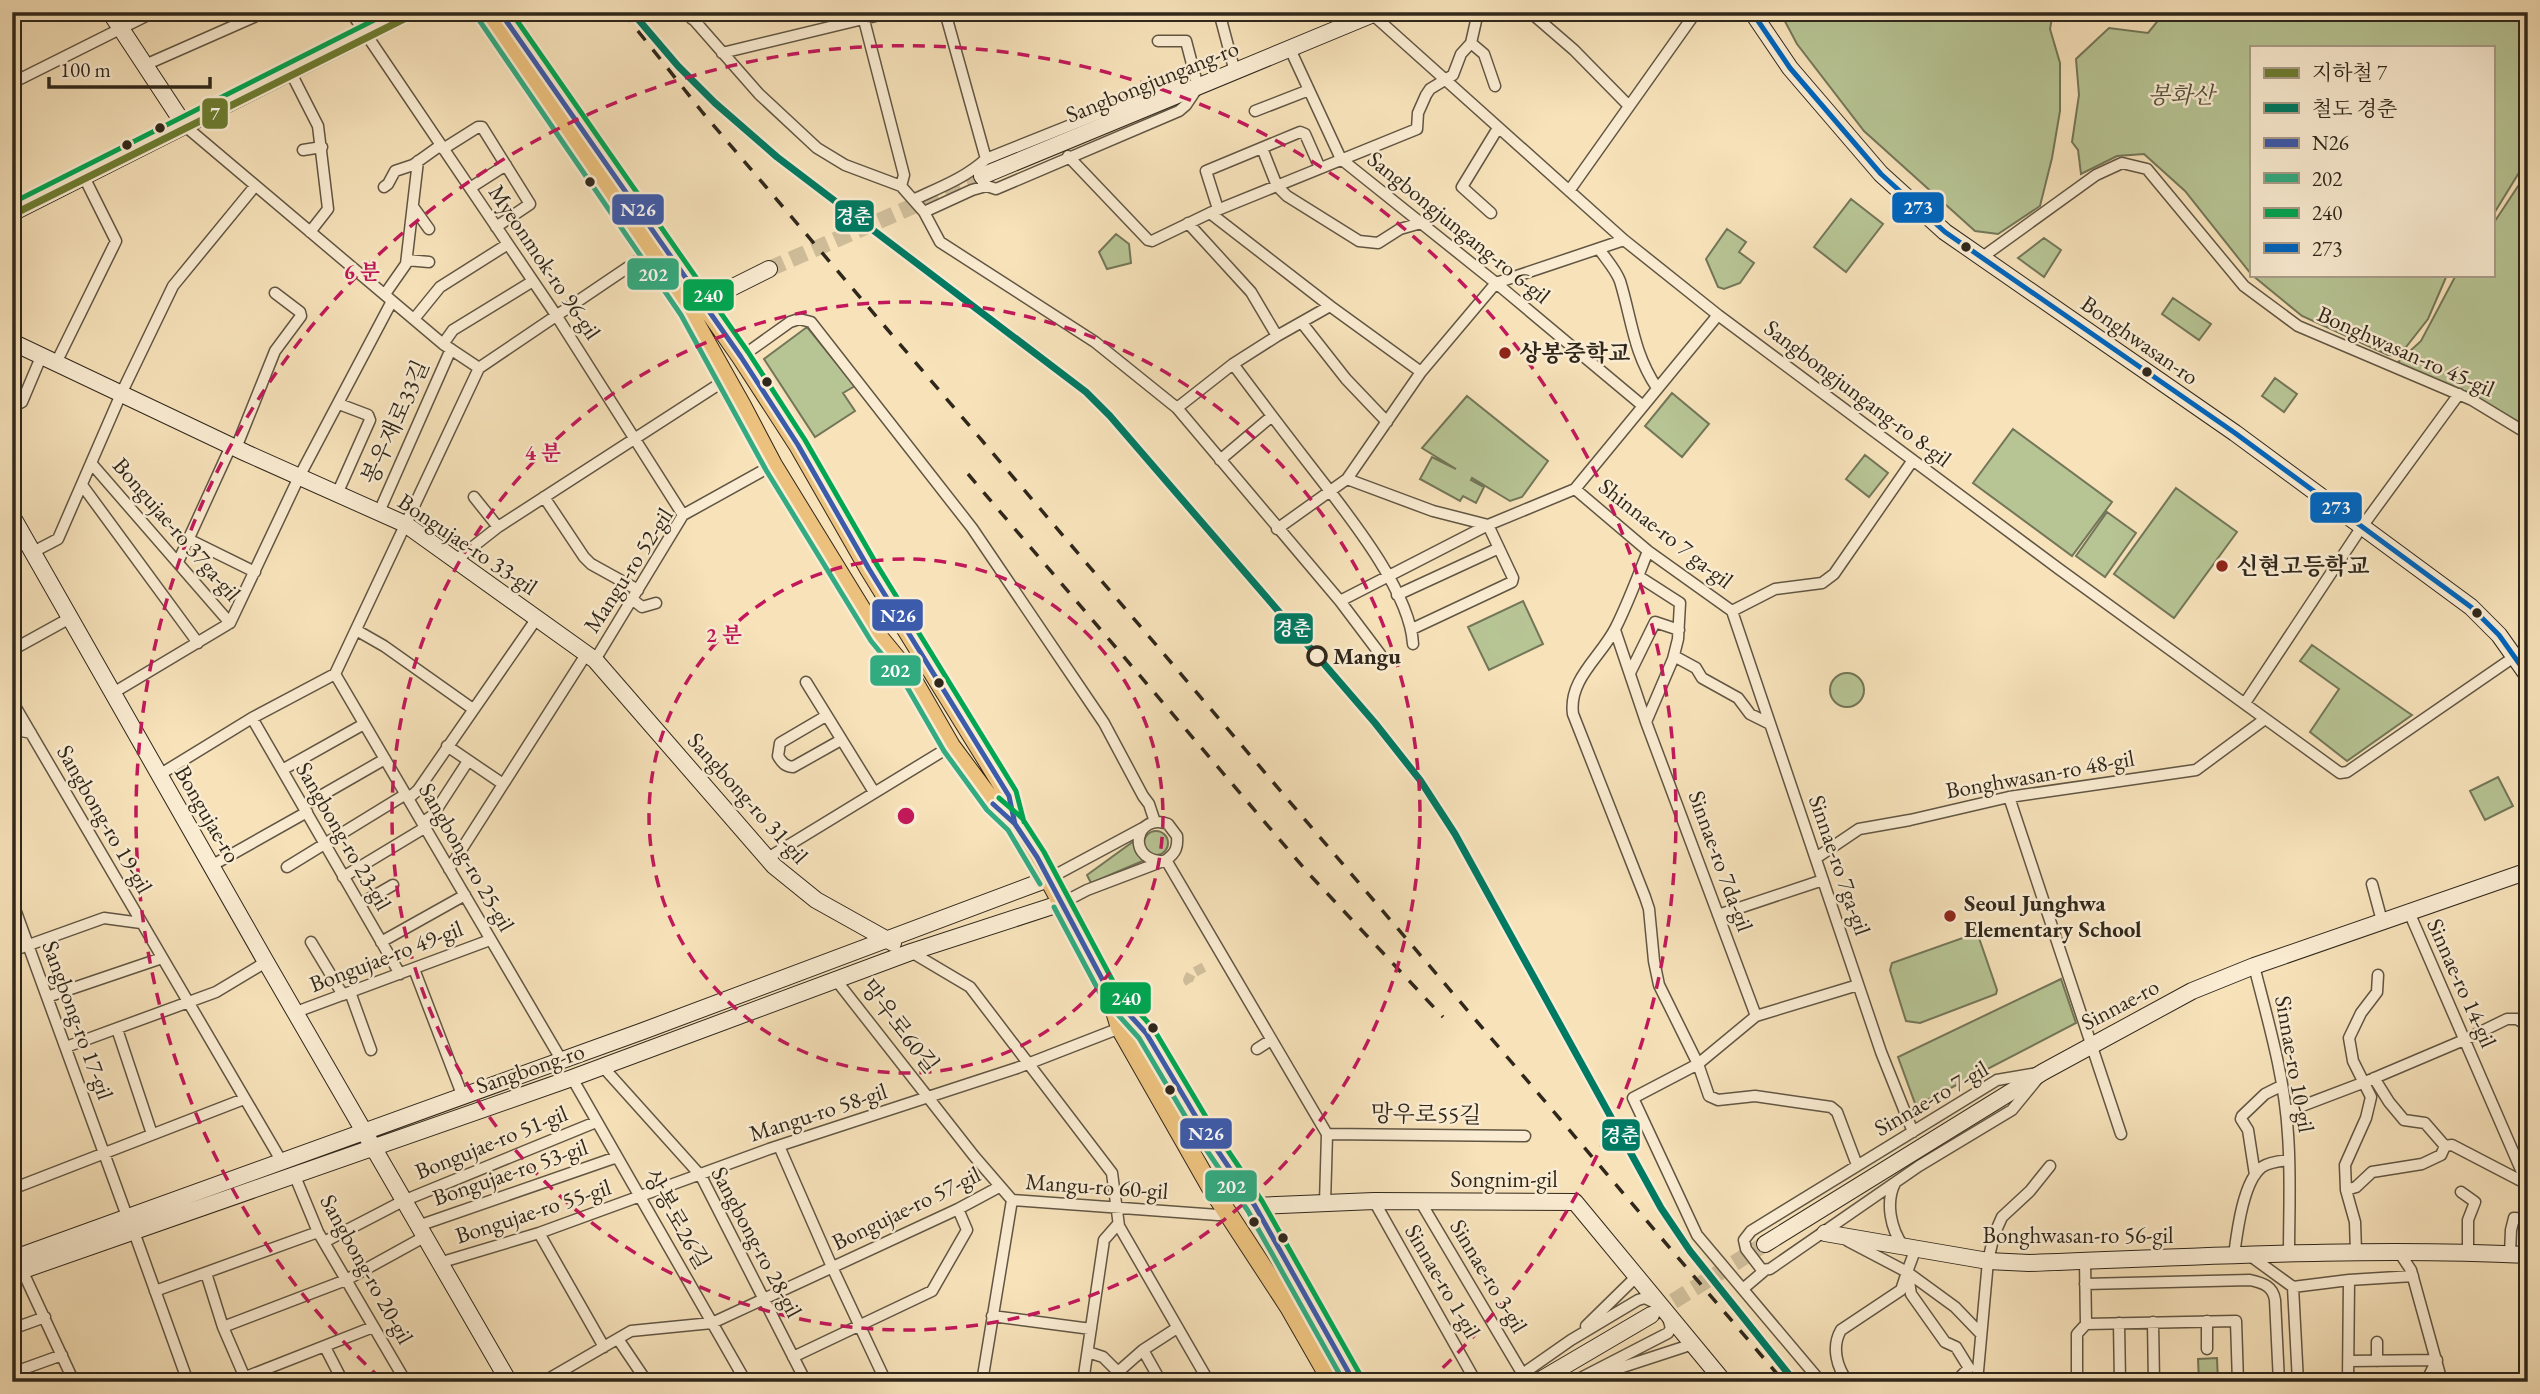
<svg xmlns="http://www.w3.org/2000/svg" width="2540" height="1394" font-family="'EB Garamond','Noto Serif KR',serif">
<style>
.green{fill:#b7c494;stroke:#737658;stroke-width:2}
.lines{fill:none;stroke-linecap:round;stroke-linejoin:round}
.street-tunnel{stroke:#cfbd9a;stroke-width:10;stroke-dasharray:10 5;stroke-linecap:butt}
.secondary-tunnel{stroke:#cfbd9a;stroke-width:16;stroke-dasharray:16 8;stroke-linecap:butt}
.street-casing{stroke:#615643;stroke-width:13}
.secondary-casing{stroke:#2f271b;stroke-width:18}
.primary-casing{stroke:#2f271b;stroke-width:20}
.street{stroke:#faecd2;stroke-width:10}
.secondary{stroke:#faecd2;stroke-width:16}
.primary{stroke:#ecc17d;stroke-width:18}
.rail{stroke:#2f271b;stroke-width:3.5;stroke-dasharray:12 12;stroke-linecap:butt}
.bus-1-casing{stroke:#faecd2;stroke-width:10}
.bus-2-casing{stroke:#faecd2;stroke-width:10}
.bus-3-casing{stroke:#faecd2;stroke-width:10}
.bus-4-casing{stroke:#faecd2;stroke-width:10}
.bus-1{stroke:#3d5bab;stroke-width:5}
.bus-2{stroke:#32ab80;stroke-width:5}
.bus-3{stroke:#00a651;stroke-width:5}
.bus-4{stroke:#0065bd;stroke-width:5}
.rail-1-casing{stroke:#faecd2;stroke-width:12}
.rail-1{stroke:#007a62;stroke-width:7}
.metro-1-casing{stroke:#faecd2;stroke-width:12}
.metro-1{stroke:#6e7e31;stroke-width:7}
.ring{fill:none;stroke:#c2185b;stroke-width:3.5;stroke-dasharray:12 9}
.bus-dot{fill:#2f271b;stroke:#faecd2;stroke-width:2.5}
.poi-dot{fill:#8f2418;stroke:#faecd2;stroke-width:2.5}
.stop-dot{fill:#faecd2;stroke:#2f271b;stroke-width:3.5}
.labels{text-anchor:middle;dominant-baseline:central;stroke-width:5;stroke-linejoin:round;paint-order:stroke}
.street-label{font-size:23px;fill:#2f271b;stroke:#faecd2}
.park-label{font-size:23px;font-style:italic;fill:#514e39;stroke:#faecd2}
.poi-label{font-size:23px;font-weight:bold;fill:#2f271b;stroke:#faecd2;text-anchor:start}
.stop-label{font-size:23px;font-weight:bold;fill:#2f271b;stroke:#faecd2;text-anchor:start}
.centre{fill:#c2185b;stroke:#faecd2;stroke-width:3.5}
.ring-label{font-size:21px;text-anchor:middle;font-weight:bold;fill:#c2185b;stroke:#faecd2;stroke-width:5;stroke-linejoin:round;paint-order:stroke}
.line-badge{stroke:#faecd2;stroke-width:2.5}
.badge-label{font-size:19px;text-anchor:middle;font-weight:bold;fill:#fff}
</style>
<rect width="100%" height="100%" fill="#f7e2ba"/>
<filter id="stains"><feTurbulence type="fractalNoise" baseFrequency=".00286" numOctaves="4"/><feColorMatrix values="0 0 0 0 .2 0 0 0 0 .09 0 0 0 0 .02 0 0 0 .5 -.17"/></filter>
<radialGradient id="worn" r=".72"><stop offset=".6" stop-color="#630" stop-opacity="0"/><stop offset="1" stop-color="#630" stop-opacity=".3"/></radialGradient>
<path class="green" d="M1780,12h273l-3,17 10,34v48l-8,47 -12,48 -42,28 -23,-3 -111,-100 -67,-87z
M2165,12h363v146l-35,57v-168h-242v227l-66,-83 -41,-37 -27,2 -36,18 -3,-24 -6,-8 7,-47 -3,-36 33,-31 39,5z
M2528,171v259l-131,-67 24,-22 35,-66h37v-51z
M1851,199l32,25 -37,48 -32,-25z
M1727,229l19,13 -7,10 15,11 -14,20 -16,6 -6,-2 -12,-28z
M1116,234l13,10 2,19 -24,6 -8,-17z
M2044,238l17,12 -17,27 -26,-19z
M2252,275h195l-19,44 -29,37 -11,-1 -86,-39z
M2173,298l38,26 -12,16 -37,-26z
M807,327l48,59 -12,7 12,18 -40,26 -51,-78z
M2275,378l22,16 -13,18 -22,-16z
M1672,393l37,31 -27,33 -37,-31z
M1467,396l81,65 -26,36 -12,4 -38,-23 -1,2 13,7 -8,16 -13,-7 -3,5 -40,-22 12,-22 24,12 -34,-21z
M2013,429l99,73 -40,54 -99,-73z
M1865,455l23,18 -19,24 -23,-18z
M2176,488l61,44 -63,86 -60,-44z
M2107,512l29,21 -31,44 -29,-21z
M1523,601l20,43 -54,26 -21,-43z
M2312,645l94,66 6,4 -65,46 -37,-29 29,-43 -39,-28z
M1830 690a17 17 0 1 1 34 0a17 17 0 1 1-34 0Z
M2498,777l15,29 -28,14 -15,-29z
M1144 843a12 12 0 1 1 24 0a12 12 0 1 1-24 0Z
M1134,841l11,19 -54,23 -4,-8z
M1971,935l8,3 18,52 -1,4 -76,29 -14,-2 -16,-51 2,-7z
M2061,979l15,44 -160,83 -18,-49z
M2217,1358l1,24h-19l-1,-23z"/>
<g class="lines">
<path class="street-tunnel" d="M1190,983l-2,-3 3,-6 17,-9"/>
<path class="secondary-tunnel" d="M769,269l213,-93
M1653,1314l112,-70"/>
<g class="street-casing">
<path id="street" d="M351,12l205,303 127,200
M687,12l72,82 58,54 28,17 56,21 23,26 16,30 155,100 82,66 163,193 40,53
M945,12l41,147
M1219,12l16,60
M1530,12l44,38 54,55
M1372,14l252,226 94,75 341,254 281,204 7,-1 167,-115
M692,19l27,-7
M864,20l40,155 -3,11
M1158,41h28l12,46
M1471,43l13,11 11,32
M1290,49l51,110 155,124 147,123
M722,53l170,-41
M145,65l109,-48 2,-5
M291,73l27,53 10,83 -18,23
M12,83l142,-71
M1255,111l54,-21
M185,126l258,218 36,24
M1262,148l15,38 10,10 72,45 19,2 22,-14 21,-6
M443,149l35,-22h4l48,77 -34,23
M303,150l19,-3
M1068,156l80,84 4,1 58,-28 207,-84 1,-16 8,-18 4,-6 23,-14 8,-21 10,-11 7,-31
M979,173l5,12 12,4 183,-78 7,-6 12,-18
M384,187l4,-3 7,-13 18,-6 28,-20
M470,188l36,-23
M1569,191l127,-179
M915,199c26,-12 50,-21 71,-40l185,-74 24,2
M414,208l15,21
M1218,209l-12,-38 94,-39 5,2 15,34
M924,212l48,-22 14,-4
M1210,213l120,93 91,66
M1491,213l-29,-26 36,-59
M1188,223l63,69 26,44
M1599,249c7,10 17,21 21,32 12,39 13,71 37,107
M1981,258l115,-83 26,-12 25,6 97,117 54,40 174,74 56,34
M407,260l22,2
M385,294l21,-30 12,-103
M414,319l26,-32 68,-43
M1302,323l44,56 41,43
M443,344l10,-14 80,-49
M741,357l49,-35 9,-3 12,3 161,206 132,195 39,73 6,8 6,18
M56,363l60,-122 -32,-64
M1233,364c26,35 52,69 79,104 33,43 98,122 101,176
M12,407l10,-5 19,-45
M1177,408l56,-44 44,-28 53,-30
M236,448l39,-97 26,-35 -1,-4 -25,-19
M1220,460l52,-44
M91,463l139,160
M1347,479l86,32 55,14 25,53 -1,4 -100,47
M82,485l116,158
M1575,489l73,62 84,60 149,441 32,80
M337,494l33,-74 -2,-5 -29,-11
M474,497l24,30
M544,497l40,60 7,7 47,26
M379,512l72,-163
M1277,529l70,-50 74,-107 75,-89 128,-43
M188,539l67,33
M1648,551c-10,25 -20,52 -32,76 -14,29 -48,52 -43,87l72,183 4,12 5,52 5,24 39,79 11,32 9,4 37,-4 76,11 6,5 20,53
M33,552l25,-13 63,-145 52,-108 82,-100
M456,560l42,-33 229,-148
M178,562l53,-116
M1638,576l42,27 -2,36 -5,20 -27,63
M1397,595l102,-47
M632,599l10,8 14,-4
M1340,601l148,-76 87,-36 143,-174
M1732,611l43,-22 47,-6 12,-9 79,-114
M356,630l28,16 89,63
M1615,630l31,92 110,294
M12,650l58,-32
M1674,656l22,12 6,10 36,20 12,16 20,10
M595,660l88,-145 90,-50
M1630,673l25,-51 24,8
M335,674l227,387
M806,682l68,110
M113,693l117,-70 69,-146 93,-176
M12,701l270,461
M2245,703l116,-175 98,-134
M826,716l-46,27 -2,13c4,7 7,10 15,11l48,-27
M252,718l148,256
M12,729l19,4
M447,746l56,38
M282,770l82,-46
M159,775l93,-57 83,-44 144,-306 170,-115
M2009,797l112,337
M409,798l9,-8 119,-172
M303,806l82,-47
M423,822l10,-7 35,-54
M1816,858l43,-29 51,-9 99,-23 187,-27 69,-51
M766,859l185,-113
M1166,860l161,274
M211,866l96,-54
M287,867l119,-73
M449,869l138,-216
M343,877l83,-50
M1048,879l95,-51
M2372,884l10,37
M12,901l116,318
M1062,903l25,-13 79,-30c10,-7 12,-13 11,-24l-9,-12c-32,-12 -42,34 -8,37
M360,904l33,-19
M2409,912l119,274
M1718,915l105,-35
M311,942l32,53
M381,942l84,-47
M12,951l92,-33 37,5
M911,952l59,35 142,186 7,53 90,156
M2254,966c14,55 31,112 34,169 3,39 1,79 1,119
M414,969l49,128
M836,980l138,176 38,44 206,15 9,-1
M350,992l21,58
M47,997l115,-39
M296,1012l194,-72
M117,1029l35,105
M66,1047l150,-55 50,-30
M1257,1049l14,-9
M603,1067l98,109 105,206
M2043,1072l-31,38 -93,56 -149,103 -8,1 -16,-21 -2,-9 7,-9 246,-151z
M572,1078l174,304
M2374,1078l15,24 15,18 21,3 20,23
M2286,1112l79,-30 99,-42 43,-21h10l11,7
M1327,1134l198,2
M779,1146l53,121 54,115
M294,1174l24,58 88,150
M2255,1175l-7,-45 -7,-11 1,-3 23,-22 16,-8
M1895,1183c-10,20 -4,46 8,63
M12,1189l232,-90
M2346,1190l10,-3 16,-15 50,-8 19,-9 4,-9 7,-1 75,39
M2461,1192l14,10 -7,18v32
M1374,1201l102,181
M1420,1201l102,172
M1325,1203l2,-69
M418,1226l199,-69
M134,1232l54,150
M539,1233l65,114
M1848,1241l59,31
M324,1242l79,-41 193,-79
M1916,1248l-9,24 48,35 26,27
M2356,1252l-1,-30 -9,-32 -1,-25 21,-47 5,-21 -18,-36 -4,-23 12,-25 16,-21 1,-17
M2399,1252l12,18 31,112
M2510,1254l1,-24 3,-12 14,1
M2234,1255c3,-22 9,-74 28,-88 7,-5 19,-6 27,-7
M2249,1255l44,32
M2085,1261l1,63 150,-3 2,61
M439,1263l100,-30 230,-84 248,-81 103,-40
M22,1270l52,112
M206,1273l17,54 22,51
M1908,1275l3,19 34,48 11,5 13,21 -14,14
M2085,1284l165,-4c13,3 23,6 25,20l4,82
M2293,1287l56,-7 64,-4
M2293,1287l5,95
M1744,1288l20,-17
M155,1291l163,-59
M992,1316l99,13
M2207,1321v28
M2153,1322l1,60
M2119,1323l1,59
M1586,1326l50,-49
M223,1327l123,-47 78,-43
M12,1329l33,-12
M618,1339l27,40 4,3
M325,1347l18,35
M1143,1350l18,32
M1088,1352l15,5 25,25
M793,1357l139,-66 35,-61 -9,-21
M2349,1361l88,-1 -11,22
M2377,1361v-19
M1118,1372l25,-22 34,-22
M12,1373l50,-18
M1592,1377l101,-33
M233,1382l140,-55
M543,1382l88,-51 81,-8 246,-114 41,-22
M982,1382l30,-182
M1083,1382l21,-142 14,-16
M1511,1382l60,-42 67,-40 7,-2 12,6
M1573,1382l95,-49 3,-5 -3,-10
M1821,1382l-124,-147 -64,-137 65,-34 58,-48 102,-31
M1848,1382c-11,-14 -17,-35 -7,-52l60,-40 6,-18
M1977,1382l11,-121 6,-26 8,-18 28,-26 20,-25
M2077,1382v-48l9,-10
M2348,1382l1,-102"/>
</g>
<g class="secondary-casing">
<path id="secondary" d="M110,12l75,114
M1752,12l38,56 91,106 64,58 290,201 236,174 28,28 29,41
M982,176l396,-164
M12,213l398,-201
M693,307l76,-38
M12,342l234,111 159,71 190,136 179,206 42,34 77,43
M12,516l254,446 243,420
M1255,1206l119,-5 201,1 149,180
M1825,1233l163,28 41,2c166,-6 333,-16 499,-8
M1765,1244l278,-172 149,-81 62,-25 274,-95
M12,1259l631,-228 405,-152
M12,1274l560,-196 339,-126 151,-49
M1537,1382l114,-67"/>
</g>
<g class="primary-casing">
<path id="primary" d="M484,12l204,298 54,96 31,59 105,171 32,39 41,71 43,58 21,20 22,33 72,135 37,41 59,99 50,74 99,176
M500,12l241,345 57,88 71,124 140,227 6,28
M1111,998l9,30 90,158 79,121 43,75"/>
</g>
<use href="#street" class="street"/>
<use href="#secondary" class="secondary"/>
<use href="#primary" class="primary"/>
<path class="rail" d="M623,12l80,101 1081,1269
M968,474l341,400 134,143"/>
<g class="bus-1-casing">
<path id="bus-1" d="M500,12l241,345 57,88 71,124 140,227 6,28
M993,804l22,20 22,33 72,135 37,41 59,99 50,74 99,176"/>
</g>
<g class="bus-2-casing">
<path id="bus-2" d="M477,17l204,298 85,155 105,171 32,39 41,71 43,59 21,20 32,54
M1054,907l48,90 37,41 58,98 51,75 96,171"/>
</g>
<g class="bus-3-casing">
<path id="bus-3" d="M511,12l237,340 57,88 72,125 139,226 8,31
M12,203l378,-191
M999,798l23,20 22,34 72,135 37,41 59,99 50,74 100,177"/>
</g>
<g class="bus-4-casing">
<path id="bus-4" d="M1752,12l38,56 91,106 64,58 290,201 236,174 28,28 29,41"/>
</g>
<use href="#bus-1" class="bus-1"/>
<use href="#bus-2" class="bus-2"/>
<use href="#bus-3" class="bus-3"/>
<use href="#bus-4" class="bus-4"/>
<g class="rail-1-casing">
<path id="rail-1" d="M632,12l46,54 37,37 62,54 309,235 24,24 265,307 45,57 35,54 206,374 29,43 105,131"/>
</g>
<use href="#rail-1" class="rail-1"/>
<g class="metro-1-casing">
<path id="metro-1" d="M12,215l406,-203"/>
</g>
<use href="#metro-1" class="metro-1"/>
</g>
<g class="ring">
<circle cx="906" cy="816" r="257"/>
<circle cx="906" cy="816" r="514"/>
<path d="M381 1379A770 770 0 1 1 1431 1379"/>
</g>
<g class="bus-dot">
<circle cx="160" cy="128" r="6"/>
<circle cx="127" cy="145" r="6"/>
<circle cx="590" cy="182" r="6"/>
<circle cx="1966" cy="247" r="6"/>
<circle cx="2147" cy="372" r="6"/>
<circle cx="767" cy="382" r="6"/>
<circle cx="2477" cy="613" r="6"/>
<circle cx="939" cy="683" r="6"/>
<circle cx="1153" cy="1028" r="6"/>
<circle cx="1170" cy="1090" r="6"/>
<circle cx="1254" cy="1222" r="6"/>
<circle cx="1283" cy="1238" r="6"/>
</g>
<g class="poi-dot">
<circle cx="1505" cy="353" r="7"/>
<circle cx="2222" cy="566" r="7"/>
<circle cx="1950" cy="916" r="7"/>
</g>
<circle class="stop-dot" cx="1317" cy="656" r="9"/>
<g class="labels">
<g class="street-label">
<text transform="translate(1152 81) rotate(-22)">Sangbongjungang-ro</text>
<text transform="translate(1459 227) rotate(39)">Sangbongjungang-ro 6-gil</text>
<text transform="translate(545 262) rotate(56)">Myeonmok-ro 96-gil</text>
<text transform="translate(2140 340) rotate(35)">Bonghwasan-ro</text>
<text transform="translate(2406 351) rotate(24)">Bonghwasan-ro 45-gil</text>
<text transform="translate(1858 393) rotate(37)">Sangbongjungang-ro 8-gil</text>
<text transform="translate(395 422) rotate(-66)">봉우재로33길</text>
<text transform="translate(177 529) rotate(49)">Bongujae-ro 37ga-gil</text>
<text transform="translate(1666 533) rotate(38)">Shinnae-ro 7 ga-gil</text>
<text transform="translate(468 544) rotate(34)">Bongujae-ro 33-gil</text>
<text transform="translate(628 570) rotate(-57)">Mangu-ro 52-gil</text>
<text transform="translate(2040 774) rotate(-10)">Bonghwasan-ro 48-gil</text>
<text transform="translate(748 798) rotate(48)">Sangbong-ro 31-gil</text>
<text transform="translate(208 814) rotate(60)">Bongujae-ro</text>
<text transform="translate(105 819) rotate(60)">Sangbong-ro 19-gil</text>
<text transform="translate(344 836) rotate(60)">Sangbong-ro 23-gil</text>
<text transform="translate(467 857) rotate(60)">Sangbong-ro 25-gil</text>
<text transform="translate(1721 861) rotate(70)">Sinnae-ro 7da-gil</text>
<text transform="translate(1840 865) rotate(71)">Sinnae-ro 7ga-gil</text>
<text transform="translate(386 956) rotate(-21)">Bongujae-ro 49-gil</text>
<text transform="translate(2462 983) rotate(66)">Sinnae-ro 14-gil</text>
<text transform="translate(2120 1004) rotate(-28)">Sinnae-ro</text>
<text transform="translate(78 1020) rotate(70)">Sangbong-ro 17-gil</text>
<text transform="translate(900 1026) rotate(52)">망우로60길</text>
<text transform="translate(2295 1064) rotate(80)">Sinnae-ro 10-gil</text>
<text transform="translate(530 1068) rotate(-19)">Sangbong-ro</text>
<text transform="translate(1931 1098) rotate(-30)">Sinnae-ro 7-gil</text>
<text transform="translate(818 1112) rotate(-18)">Mangu-ro 58-gil</text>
<text transform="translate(1426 1114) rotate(1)">망우로55길</text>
<text transform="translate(491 1142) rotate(-22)">Bongujae-ro 51-gil</text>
<text transform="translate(510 1172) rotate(-19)">Bongujae-ro 53-gil</text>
<text x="1504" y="1179">Songnim-gil</text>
<text transform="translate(1097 1186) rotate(4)">Mangu-ro 60-gil</text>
<text transform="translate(906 1208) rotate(-26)">Bongujae-ro 57-gil</text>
<text transform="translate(533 1211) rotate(-18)">Bongujae-ro 55-gil</text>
<text transform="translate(677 1219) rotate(60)">상봉로26길</text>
<text x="2078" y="1235">Bonghwasan-ro 56-gil</text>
<text transform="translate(757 1242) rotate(62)">Sangbong-ro 28-gil</text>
<text transform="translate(367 1269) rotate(61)">Sangbong-ro 20-gil</text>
<text transform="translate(1489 1276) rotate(59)">Sinnae-ro 3-gil</text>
<text transform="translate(1443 1281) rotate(60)">Sinnae-ro 1-gil</text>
</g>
<g class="park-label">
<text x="2181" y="95">봉화산</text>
</g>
<g class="poi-label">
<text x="1519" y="353">상봉중학교</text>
<text x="2236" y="566">신현고등학교</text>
<text x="1964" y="903">Seoul Junghwa<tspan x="1964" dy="26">Elementary School</tspan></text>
</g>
<g class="stop-label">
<text x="1333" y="656">Mangu</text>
</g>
</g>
<circle cx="906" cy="816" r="10" class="centre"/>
<g class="ring-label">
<text x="362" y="279">6 분</text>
<text x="543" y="460">4 분</text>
<text x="724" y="642">2 분</text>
</g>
<g class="line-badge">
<rect x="201" y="97" width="28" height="33" rx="7" fill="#6e7e31"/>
<rect x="1891" y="191" width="54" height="33" rx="7" fill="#0065bd"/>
<rect x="611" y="193" width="54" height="33" rx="7" fill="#3d5bab"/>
<rect x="834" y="199" width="41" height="34" rx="7" fill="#007a62"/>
<rect x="626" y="257" width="54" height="34" rx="7" fill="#32ab80"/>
<rect x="682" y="278" width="53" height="34" rx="7" fill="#00a651"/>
<rect x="2309" y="491" width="54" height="33" rx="7" fill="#0065bd"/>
<rect x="871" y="598" width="53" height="34" rx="7" fill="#3d5bab"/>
<rect x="1273" y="612" width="41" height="33" rx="7" fill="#007a62"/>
<rect x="869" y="654" width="53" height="33" rx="7" fill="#32ab80"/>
<rect x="1099" y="981" width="53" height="34" rx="7" fill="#00a651"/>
<rect x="1179" y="1117" width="54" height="33" rx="7" fill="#3d5bab"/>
<rect x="1601" y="1118" width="40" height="34" rx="7" fill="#007a62"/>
<rect x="1204" y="1169" width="54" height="34" rx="7" fill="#32ab80"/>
</g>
<g class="badge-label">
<text x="215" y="120">7</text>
<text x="1918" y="214">273</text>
<text x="638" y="216">N26</text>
<text x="854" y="223">경춘</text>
<text x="653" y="281">202</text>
<text x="708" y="302">240</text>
<text x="2336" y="514">273</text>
<text x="898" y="622">N26</text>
<text x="1293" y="635">경춘</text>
<text x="895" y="677">202</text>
<text x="1126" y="1005">240</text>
<text x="1206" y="1140">N26</text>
<text x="1621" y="1142">경춘</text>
<text x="1231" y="1193">202</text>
</g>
<rect width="2540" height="1394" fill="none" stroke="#f7e2ba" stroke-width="42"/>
<rect x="14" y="14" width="2512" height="1366" fill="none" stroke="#2f271b" stroke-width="3.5"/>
<rect x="21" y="21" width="2498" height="1352" fill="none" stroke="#2f271b" stroke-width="2"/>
<rect x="2250" y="46" width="245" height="231" fill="#faecd2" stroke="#a99d89" stroke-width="2"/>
<rect x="2264" y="68" width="35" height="10" fill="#6e7e31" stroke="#a99d89" stroke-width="2"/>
<text x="2312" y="80" font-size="21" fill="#2f271b">지하철 7</text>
<rect x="2264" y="103" width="35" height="10" fill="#007a62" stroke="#a99d89" stroke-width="2"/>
<text x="2312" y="116" font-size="21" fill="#2f271b">철도 경춘</text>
<rect x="2264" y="138" width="35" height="10" fill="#3d5bab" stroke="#a99d89" stroke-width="2"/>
<text x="2312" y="150" font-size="21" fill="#2f271b">N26</text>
<rect x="2264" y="173" width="35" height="10" fill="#32ab80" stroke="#a99d89" stroke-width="2"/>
<text x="2312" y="186" font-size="21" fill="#2f271b">202</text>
<rect x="2264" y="208" width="35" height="10" fill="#00a651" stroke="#a99d89" stroke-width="2"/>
<text x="2312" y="220" font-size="21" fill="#2f271b">240</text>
<rect x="2264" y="243" width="35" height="10" fill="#0065bd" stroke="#a99d89" stroke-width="2"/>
<text x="2312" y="256" font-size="21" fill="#2f271b">273</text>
<path d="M49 77v10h161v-10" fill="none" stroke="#2f271b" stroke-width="3.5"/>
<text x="60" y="77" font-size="21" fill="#2f271b" stroke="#faecd2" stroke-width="5" paint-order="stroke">100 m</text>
<rect width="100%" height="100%" filter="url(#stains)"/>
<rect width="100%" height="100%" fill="url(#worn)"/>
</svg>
